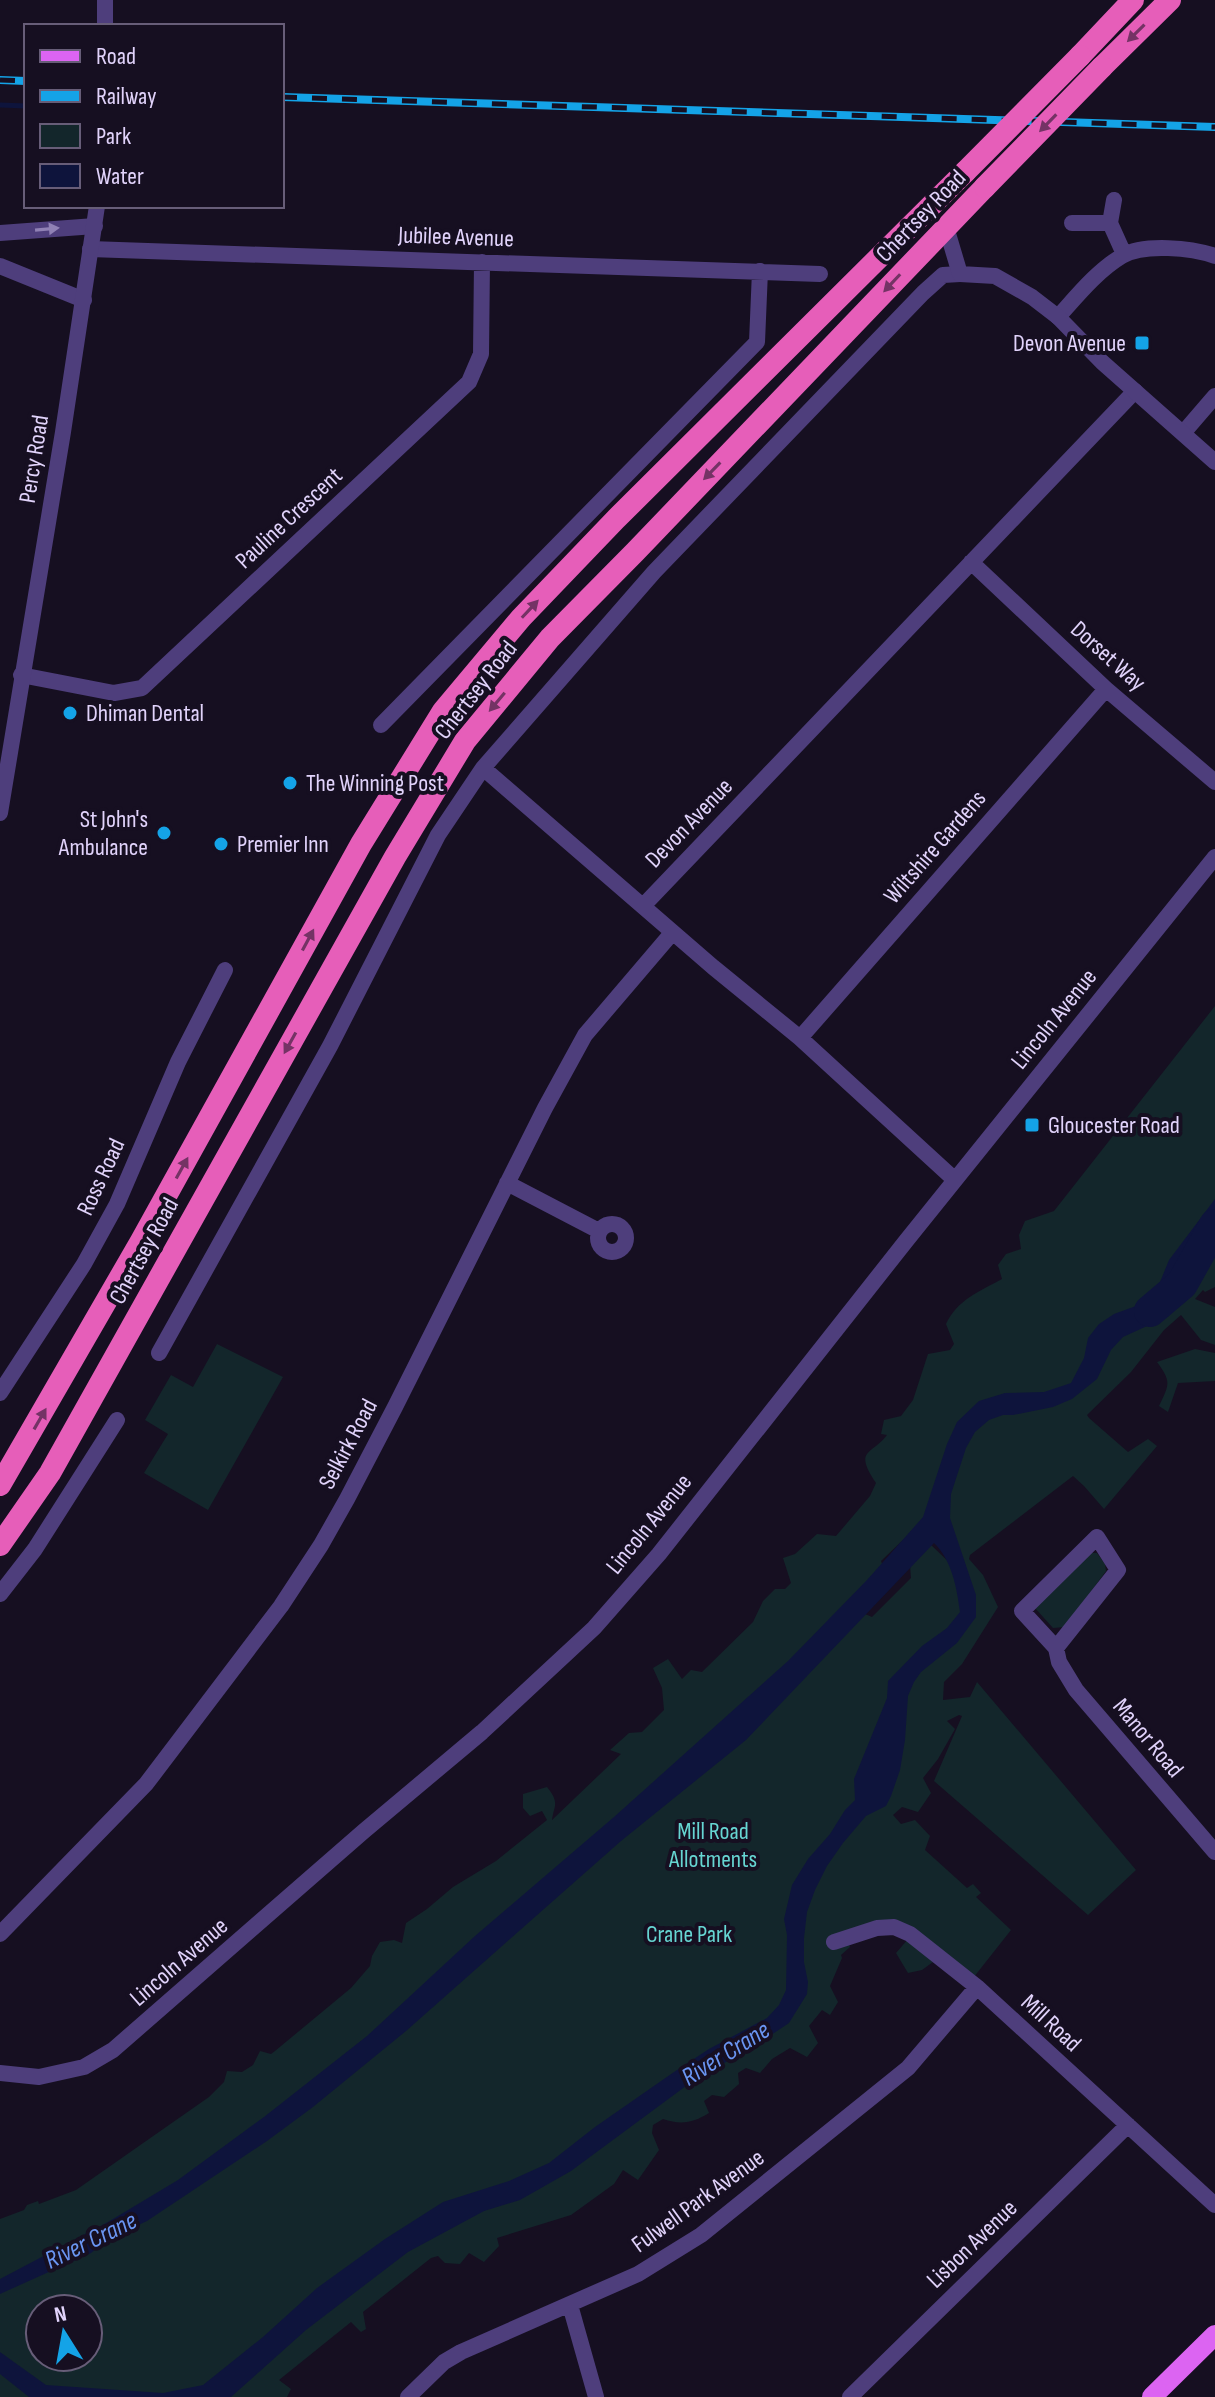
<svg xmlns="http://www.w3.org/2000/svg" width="1215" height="2397" font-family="'Sofia Sans Condensed',sans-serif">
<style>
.green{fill:#13262b;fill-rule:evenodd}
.water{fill:#0e143c}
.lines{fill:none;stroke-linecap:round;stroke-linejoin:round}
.stream{stroke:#0e143c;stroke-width:5}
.river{stroke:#0e143c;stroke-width:32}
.minor{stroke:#4e3e7c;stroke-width:16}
.tertiary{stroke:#4e3e7c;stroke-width:16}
.primary{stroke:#dc64f2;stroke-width:20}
.trunk{stroke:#e65eb9;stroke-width:22}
.rail-casing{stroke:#14a3e7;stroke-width:8}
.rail{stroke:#160f21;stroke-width:5;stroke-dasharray:15;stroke-linecap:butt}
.trunk-bridge{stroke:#e65eb9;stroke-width:22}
.oneway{fill:#743365}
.oneway2{fill:#9081b5}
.poi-dot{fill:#14a3e7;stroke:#160f21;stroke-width:3}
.labels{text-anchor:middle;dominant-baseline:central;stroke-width:8;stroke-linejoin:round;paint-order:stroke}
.street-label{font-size:24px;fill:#e1d3fb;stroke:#160f21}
.poi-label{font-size:24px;fill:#e1d3fb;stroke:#160f21;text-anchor:start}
.park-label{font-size:24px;fill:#66d5d2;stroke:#160f21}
.water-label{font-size:26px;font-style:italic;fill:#6a95f2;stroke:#160f21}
</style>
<rect width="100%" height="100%" fill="#160f21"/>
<path class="green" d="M1215,1006v281l-10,5 -2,-2 -8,9 20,8v38l-14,-5 -20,-25 -17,15 -33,42 -44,43 2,3 39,34 20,-13 9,7 -53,63 -20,-23 -11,-10 -103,79 -1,4 14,16 15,32 -36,57 -18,18 -1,18 27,-3 7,-15 159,188 -48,45 -154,-134 28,-65 -3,-1 -12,6 8,8 -17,30 -15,19 8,15 -13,19 -16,-5 -9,8 8,9 14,-4 15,16 -5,14 42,38 6,-4 8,9 -5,4 35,33 -41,52 -37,-20 -11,8 -14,3 -12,-20 13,-15 -11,-7 -52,7 4,9 -9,8 1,3 -12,28 8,16 -8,13 -8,-5 -13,16 9,17 -11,14 -17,-9 -18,11 -12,14 -14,-5 -8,5 1,11 -15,13 -12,-2 -8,6 5,12c-16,10 -28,12 -46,6l-10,6 -1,8 7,17 -21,30 -15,-10 -9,14 -43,31 -74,23 2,8 -15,16 -15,-9 -9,11 -15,-1 -7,-7 -7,2 -68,54 3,17 -5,3 -10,-10 -72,58 12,9 -4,8h-287v-178l24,-9 3,-5 11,-4 1,3 37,-14 133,-93 15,-15 3,-11 15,1 11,-7 7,-14 11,3 4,-3 76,-63 19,-22 2,-10 8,-14 14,-2 8,3 4,-20 21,-14 26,-22 43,-26 51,-41 -5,-9 -12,5 -7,-8v-14l24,-7c13,16 7,18 5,33l69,-66 -11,-4 19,-17 13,-1 22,-22 -2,-22 -9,-20 15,-9 14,20 9,-9 11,2 51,-50 10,-21 12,-12h10l6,-6 -8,-25 12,-4 22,-20 19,2 34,-40 6,-13c-23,-34 -4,-28 11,-48l-6,-1 3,-14 17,-4 12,-16 15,-46 22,-4 4,-6 -8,-20c11,-24 34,-33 56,-45l-4,-14 8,-11 15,-5 -2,-14 6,-14 29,-10zM944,1501l7,63 -20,-19 -21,20 1,13 -39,39 -7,-3 25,-29 -9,-24zM40,2309h48v48h-48z
M217,1344l66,33 -75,133 -64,-37 24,-39 -23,-14 26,-45 22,12z
M1195,1349l20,4v28l-37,2 -10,29 -9,-6c10,-21 13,-24 -2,-44z
M1086,1553h11l8,11 1,7 -41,56 -12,1 -18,-20z"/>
<path class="water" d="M1215,1199v24l-29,41 -6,37 -11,15 -46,21 -12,13 -14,29 -25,20 -19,8 -40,8h-10l-14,5 -14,12 -9,16 -15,46 -1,24 26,77v22l-19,26 -36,29 -7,10 -6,14 -3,44 -5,30 -9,26 -5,10 -20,10 -23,27 -16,23 -12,24 -8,22 -3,26v24l4,20 -1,12 -18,29 -27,18 -72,42 -119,88 -51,29 -36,11 -76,41 -102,78 -75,67h-202l-29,-23v-22l46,33 117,8 40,-8 60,-48 54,-49 68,-49 58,-37 66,-21 40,-18 46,-36 79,-55 35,-23 58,-31 12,-13 7,-15 1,-55 -3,-16 8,-34 16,-26 22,-25 15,-24 10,-10 -1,-21 33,-81 1,-17 34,-35 25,-18 13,-16c-3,-23 -8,-52 -26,-69l-188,197 -125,101 -215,190 -93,76 -46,34 -120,80 -39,18 -17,14 -91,41v-15l108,-57 70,-42 86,-63 103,-81 108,-100 139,-119 174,-156 79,-81 56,-63 24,-73 10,-22 22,-21 26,-8 39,-1 27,-9 13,-25 4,-20 11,-14 15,-10 22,-8 24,-24 9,-22z"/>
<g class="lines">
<path class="stream" d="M0,105l26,1"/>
<path class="river" d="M1150,1311l32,-27 33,-59"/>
<path class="minor" d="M1072,223h38l14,31
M1110,223l4,-23
M0,233l95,-7
M90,249l730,25
M0,266l84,34
M1058,317c19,-21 39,-46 64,-61 22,-13 70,-8 93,0
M1184,432l31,-36
M971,562l135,127 109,93
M21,675l93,18 28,-5 327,-306 12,-28 1,-92
M381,725l376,-383 3,-71
M483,768l230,199 87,71 155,142
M643,906l492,-515
M800,1038l306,-349
M507,1183l92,48
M598 1238a14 14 0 1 1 28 0a14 14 0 1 1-28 0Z
M159,1353l171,-307 108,-211 45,-67 171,-196 269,-279 20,-18 17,-1
M0,1393l84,-129 33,-60 61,-142 47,-92
M0,1594l35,-45 82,-129
M1056,1648l62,-78 -21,-33 -75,74 34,37 3,14 17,28 139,162
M0,1934l146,-150 135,-178 40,-61 26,-46 48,-92 150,-299 40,-73 87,-102
M834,1942l43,-14 17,-1 16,7 67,53 238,218
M0,2073l39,4 45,-10 29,-17 251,-219 118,-99 112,-104 65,-74 247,-313 309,-384
M570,2305l26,92
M408,2397l36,-35 17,-10 177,-78 63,-39 207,-167 69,-81
M850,2397l278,-272"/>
<path class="tertiary" d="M105,0v26
M946,227l14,47 35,2 37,21 26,20 44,45 113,100
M0,813l63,-381 34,-226"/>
<path class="primary" d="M1152,2397l63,-62"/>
<path class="trunk" d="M1080,56l53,-56
M1102,67l68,-67
M0,1485l141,-244 220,-397 82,-133 78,-93 95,-99 349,-347
M0,1545l50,-72 345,-616 70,-116 85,-103 85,-86 350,-365"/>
<g class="rail-casing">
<path id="rail" d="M0,80l26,1
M282,97l933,30"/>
</g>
<use href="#rail" class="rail"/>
<path class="trunk-bridge" d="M965,172l115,-116
M985,187l117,-120"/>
</g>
<defs><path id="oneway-solid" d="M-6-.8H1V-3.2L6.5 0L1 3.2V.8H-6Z" transform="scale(2)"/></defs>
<g class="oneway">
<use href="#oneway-solid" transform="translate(1136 33) rotate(135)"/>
<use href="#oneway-solid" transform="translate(1048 123) rotate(134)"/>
<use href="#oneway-solid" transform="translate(892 283) rotate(133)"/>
<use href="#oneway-solid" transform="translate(712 471) rotate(134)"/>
<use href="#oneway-solid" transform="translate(530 609) rotate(-47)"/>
<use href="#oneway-solid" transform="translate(497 702) rotate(130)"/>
<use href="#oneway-solid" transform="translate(308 940) rotate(-62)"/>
<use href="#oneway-solid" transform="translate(290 1043) rotate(119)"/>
<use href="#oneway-solid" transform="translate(182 1168) rotate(-61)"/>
<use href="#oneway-solid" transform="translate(40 1419) rotate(-60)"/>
</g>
<use class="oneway2" href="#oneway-solid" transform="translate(47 229) rotate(-5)"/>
<g class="poi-dot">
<rect x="1134" y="335" width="16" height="16" rx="4"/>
<circle cx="70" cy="713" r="8"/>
<circle cx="290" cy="783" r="8"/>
<circle cx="164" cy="833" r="8"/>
<circle cx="221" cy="844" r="8"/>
<rect x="1024" y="1117" width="16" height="16" rx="4"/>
</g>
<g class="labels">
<g class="street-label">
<text transform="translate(921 216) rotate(-46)">Chertsey Road</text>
<text transform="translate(456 237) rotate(2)">Jubilee Avenue</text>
<text transform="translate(34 459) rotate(-81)">Percy Road</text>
<text transform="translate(289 518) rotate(-43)">Pauline Crescent</text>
<text transform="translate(1108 656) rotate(42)">Dorset Way</text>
<text transform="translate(476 690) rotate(-52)">Chertsey Road</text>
<text transform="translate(689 823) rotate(-46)">Devon Avenue</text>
<text transform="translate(935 847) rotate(-49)">Wiltshire Gardens</text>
<text transform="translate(1054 1019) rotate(-51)">Lincoln Avenue</text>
<text transform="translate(101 1177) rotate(-65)">Ross Road</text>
<text transform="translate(144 1251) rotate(-61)">Chertsey Road</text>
<text transform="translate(348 1444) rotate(-62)">Selkirk Road</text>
<text transform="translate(649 1524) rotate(-51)">Lincoln Avenue</text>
<text transform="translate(1148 1738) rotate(50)">Manor Road</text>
<text transform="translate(179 1962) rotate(-41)">Lincoln Avenue</text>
<text transform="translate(1051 2023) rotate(43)">Mill Road</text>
<text transform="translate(698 2201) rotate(-36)">Fulwell Park Avenue</text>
<text transform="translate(972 2244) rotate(-44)">Lisbon Avenue</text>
</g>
<g class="poi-label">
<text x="1126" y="343" text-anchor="end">Devon Avenue</text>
<text x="86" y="713">Dhiman Dental</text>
<text x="306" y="783">The Winning Post</text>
<text x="148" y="819" text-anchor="end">St John's<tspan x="148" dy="28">Ambulance</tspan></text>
<text x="237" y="844">Premier Inn</text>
<text x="1048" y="1125">Gloucester Road</text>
</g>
<g class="park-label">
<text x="713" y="1831">Mill Road<tspan x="713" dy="28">Allotments</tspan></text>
<text x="689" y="1934">Crane Park</text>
</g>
<g class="water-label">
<text transform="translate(726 2054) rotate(-32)">River Crane</text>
<text transform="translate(91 2241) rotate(-26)">River Crane</text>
</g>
</g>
<rect x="24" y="24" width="260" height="184" fill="#160f21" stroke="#675d78" stroke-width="2"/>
<rect x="40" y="50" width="40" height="12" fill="#dc64f2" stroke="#675d78" stroke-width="2"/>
<text x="96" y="64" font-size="24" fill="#e1d3fb">Road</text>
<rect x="40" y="90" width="40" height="12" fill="#14a3e7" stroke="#675d78" stroke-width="2"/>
<text x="96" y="104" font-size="24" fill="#e1d3fb">Railway</text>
<rect x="40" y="124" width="40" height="24" fill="#13262b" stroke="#675d78" stroke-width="2"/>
<text x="96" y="144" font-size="24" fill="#e1d3fb">Park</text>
<rect x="40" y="164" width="40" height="24" fill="#0e143c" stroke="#675d78" stroke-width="2"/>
<text x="96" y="184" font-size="24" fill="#e1d3fb">Water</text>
<g transform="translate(64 2333) rotate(349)"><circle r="38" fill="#160f21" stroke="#675d78" stroke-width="2"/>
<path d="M0-6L14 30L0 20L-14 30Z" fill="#14a3e7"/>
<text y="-12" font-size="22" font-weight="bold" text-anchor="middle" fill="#e1d3fb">N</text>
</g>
</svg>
